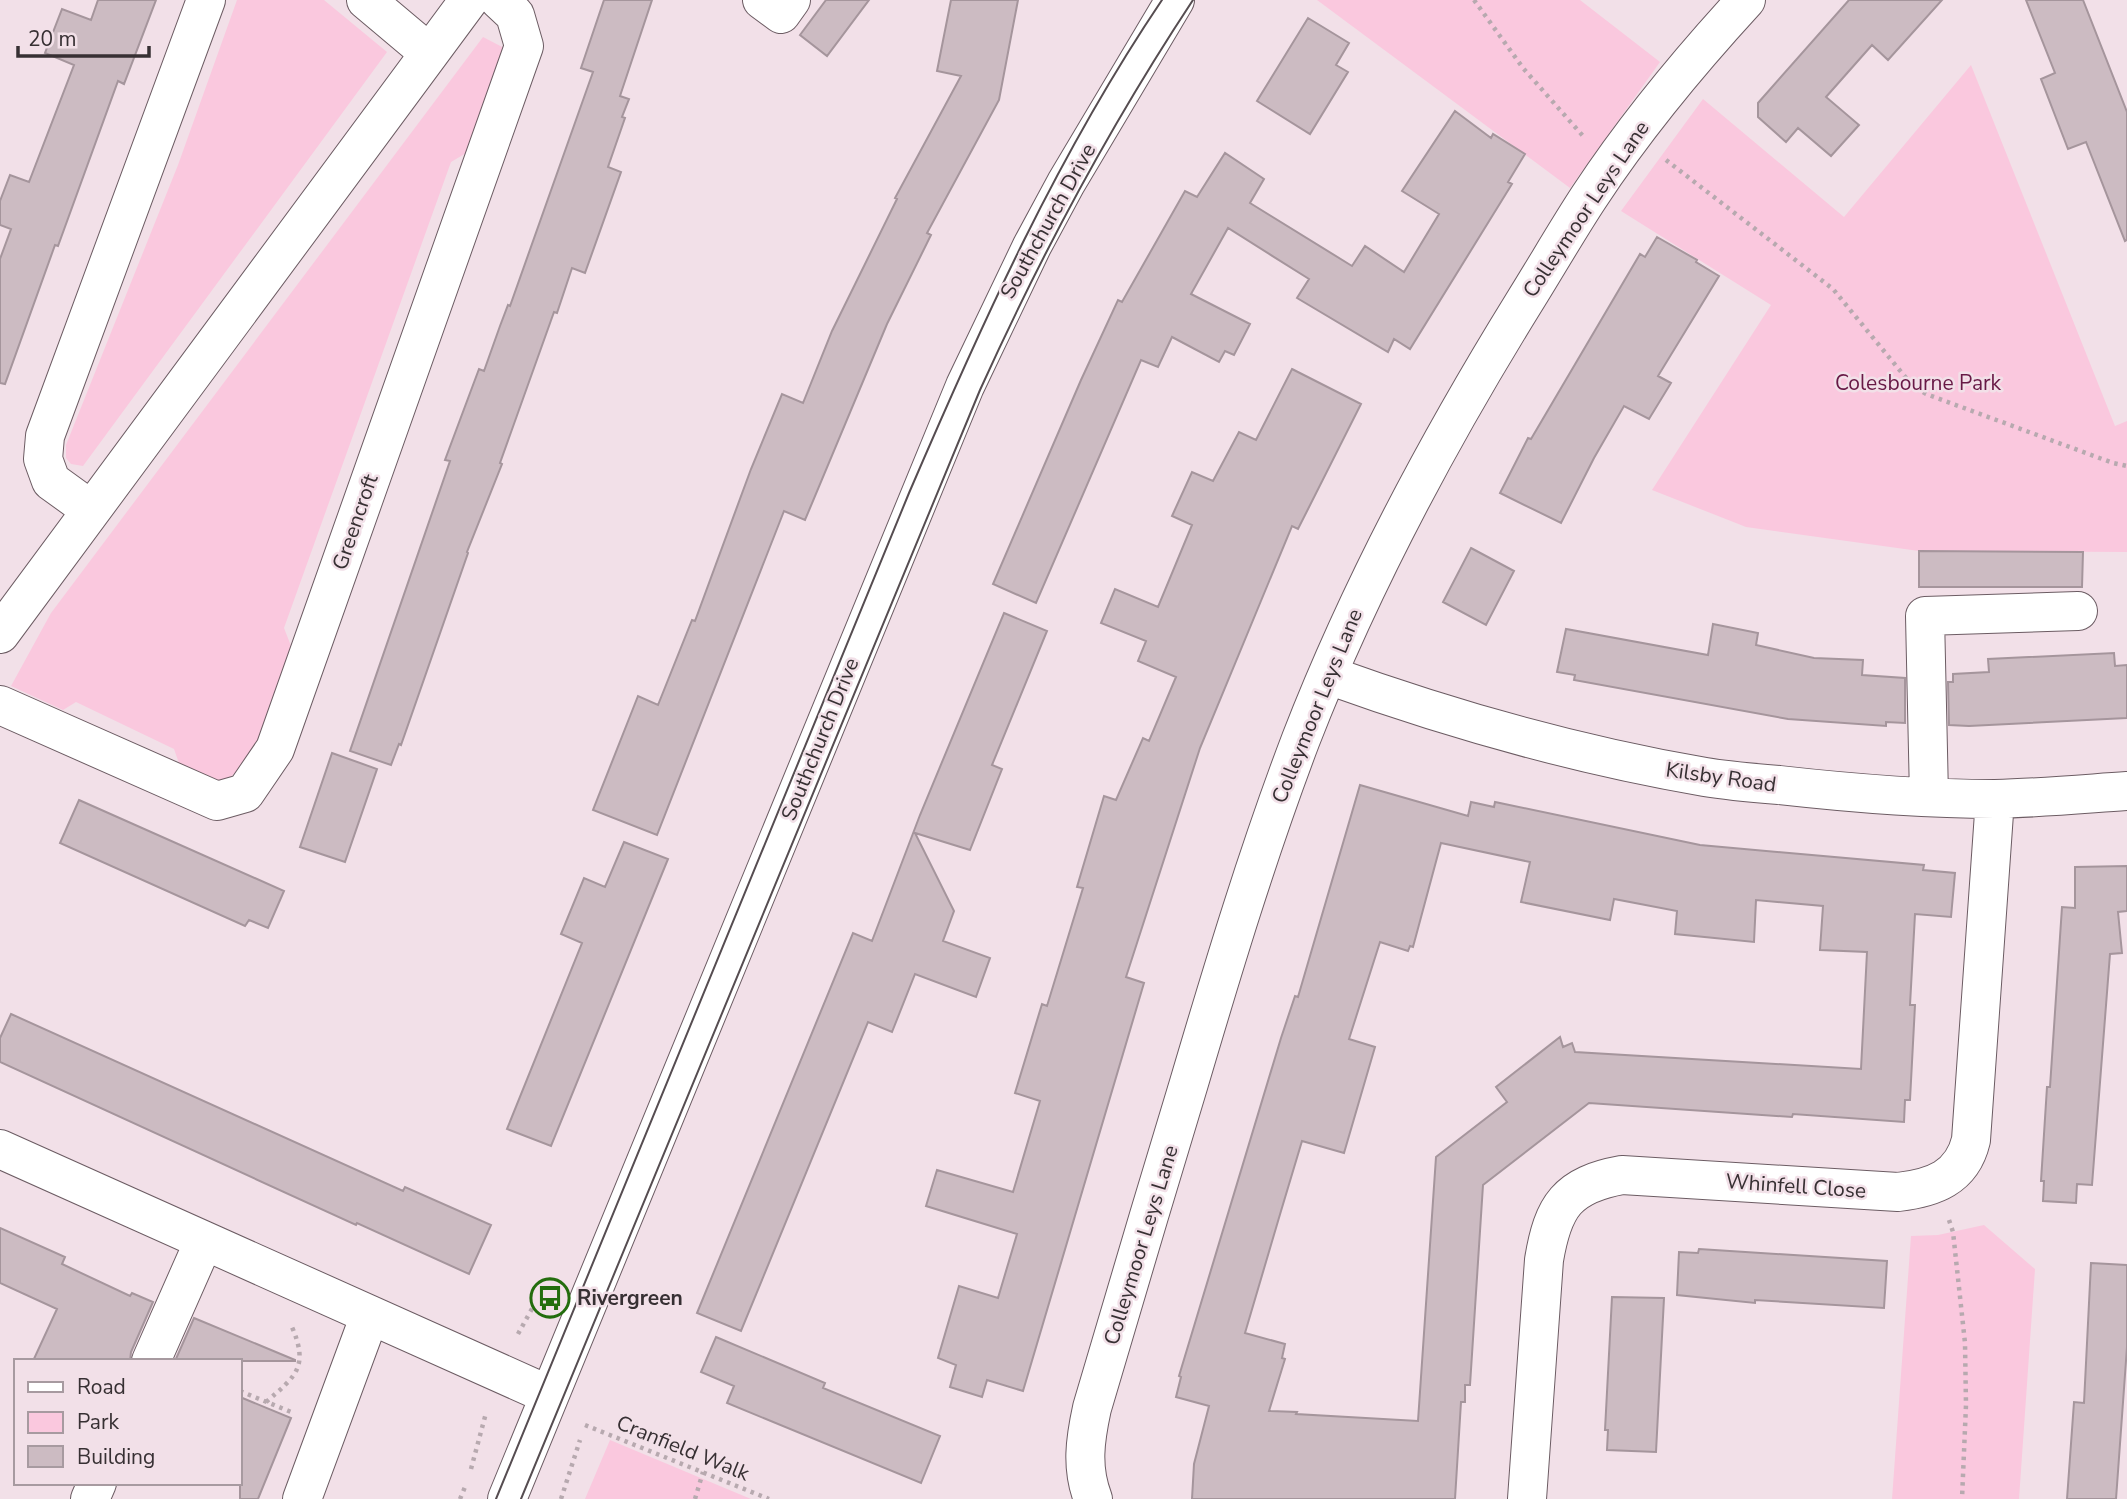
<svg xmlns="http://www.w3.org/2000/svg" width="2127" height="1499" font-family="'Nunito Sans',sans-serif">
<style>
.green{fill:#fac8de}
.building{fill:#ccbbc2;stroke:#a5959c;stroke-width:2;fill-rule:evenodd}
.lines{fill:none;stroke-linecap:round;stroke-linejoin:round}
.minor-casing{stroke:#6c5c63;stroke-width:40}
.path{stroke:#b7a9af;stroke-width:4.5;stroke-dasharray:3.5 5;stroke-linecap:butt}
.minor{stroke:#fff;stroke-width:38}
.tram{stroke:#564d51;stroke-width:2}
.labels{text-anchor:middle;dominant-baseline:central;stroke-width:5;stroke-linejoin:round;paint-order:stroke}
.street-label{font-size:21px;fill:#373033;stroke:#f2e0e8}
.park-label{font-size:21px;fill:#681946;stroke:#f2e0e8}
.poi-label{font-size:21px;font-weight:bold;fill:#373033;stroke:#f2e0e8;text-anchor:start}
</style>
<rect width="100%" height="100%" fill="#f2e0e8"/>
<path class="green" d="M237,0h87l63,52 -304,414 -12,-2 -5,-6v-13l112,-280z
M1317,0h263l80,62 -90,126z
M483,37l25,13 -35,99 -22,13 -167,466 9,23 -37,102 -35,33 -41,-20 -6,-17 -98,-47 -13,8 -52,-24 40,-73z
M1971,65l144,361 12,-5v131l-208,-1 -173,-24 -94,-37 119,-185 -150,-94 82,-112 141,118z
M1984,1225l51,44 -16,230h-127l19,-263 27,-1z
M610,1440l141,59h-166z"/>
<path class="building" d="M98,0h58l-32,84 -6,-3 -60,165 -3,-1 -50,139 -5,-1v-124l11,-30 -11,-4v-24l10,-26 19,7 45,-117 -29,-12 17,-44 29,11z
M604,0h48l-32,96 9,3 -7,18 3,1 -17,49 13,5 -36,101 -13,-5 -15,45 -3,-1 -54,151 2,1 -35,88 1,1 -67,192 -2,-1 -8,21 -41,-14 100,-290 -5,-1 34,-91 5,2 16,-45 8,-21 2,1 83,-234 -12,-4z
M826,0h43l-42,56 -27,-21z
M951,0h67l-19,100 -72,133 4,2 -44,89 -82,196 -21,-9 -127,324 -64,-25 45,-114 20,9 34,-85 3,1 56,-152 31,-75 21,9 29,-72 65,-132 -2,-1 66,-122 -24,-5z
M1849,0h93l-54,60 -16,-15 -46,52 33,28 -28,31 -33,-28 -12,14 -28,-25v-14z
M2026,0h57l44,112v128l-2,1 -39,-99 -18,7 -27,-70 14,-6z
M1308,18l41,25 -13,22 12,7 -38,62 -53,-33z
M1455,111l36,27 2,-4 32,20 -17,28 4,2 -102,165 -16,-10 -6,13 -91,-54 12,-19 -81,-51 -37,66 59,30 -16,31 -9,-4 -6,11 -47,-25 -14,30 -17,-7 -105,243 -43,-19 88,-204 37,-80 4,2 63,-111 12,6 28,-44 39,26 -14,24 102,63 13,-20 39,26 35,-58 -37,-23z
M1657,237l40,23 -1,2 23,14 -61,100 13,7 -22,36 -25,-13 -30,52 -33,65 -61,-30 28,-55 3,1 109,-185 5,3z
M1292,369l69,35 -63,125 -6,-3 -92,222 -74,229 18,6 -121,408 -36,-11 -5,17 -32,-10 6,-22 -18,-7 21,-72 39,12 19,-64 -91,-28 11,-36 76,22 27,-91 -25,-8 27,-89 5,2 36,-118 -6,-1 27,-91 12,4 27,-62 6,3 27,-64 -38,-16 8,-20 -45,-18 14,-34 43,18 34,-82 -20,-9 20,-44 21,9 26,-49 17,8z
M1471,548l43,23 -28,54 -43,-23z
M1919,551l164,1 -1,35h-163z
M1004,613l43,18 -55,134 10,4 -32,81 -55,-17 39,78 -11,30 47,17 -14,39 -61,-23 -23,58 -24,-10 -127,309 -44,-18 156,-380 19,8 48,-126z
M1713,624l45,9 -2,12 58,13 49,2 -1,15 43,3v45l-19,-1v4l-98,-7 -214,-39 1,-5 -18,-3 9,-43 142,26z
M2114,653l1,13 12,-1v53l-158,8 -20,-1 -1,-43h5v-8l36,-2 -1,-13z
M332,753l45,16 -32,93 -45,-15z
M1360,785l108,31 3,-14 23,5 1,-5 205,43 224,20 -1,5 32,3 -4,44 -36,-3 -5,91h5l-5,95h-5l-1,22 -111,-8 -1,3 -203,-14 -106,82 -13,200h-5v17h-4l-6,97h-263l2,-35 15,-58 -33,-9 5,-20 -2,-1 102,-338 14,-42 3,1zM1441,843l89,19 -9,40 89,18 4,-21 63,12 -2,23 79,8 2,-42 67,6 -3,44 47,2 -6,117 -286,-17 -3,-9 -9,4 -3,-10 -64,50 11,15 -71,55 -18,264 -122,-7 1,-2 -28,-1 16,-52 -3,-1 3,-14 -40,-11 36,-122 21,-70 42,12 31,-106 -26,-8 31,-97 28,9 2,-5 3,1z
M79,800l205,91 -16,37 -19,-8 -4,6 -185,-83z
M624,842l44,17 -117,287 -44,-17 75,-186 -21,-9 23,-56 21,9z
M2127,866v45l-9,1 4,41 -12,1 -18,231 -15,-1 -1,19 -33,-2 1,-20h-3l6,-94h3l12,-180 13,1v-41z
M11,1014l392,177 2,-4 86,38 -22,49 -112,-51 -1,2 -356,-163v-24z
M0,1228l65,29 -3,7 68,32 2,-3 21,9 -22,50 -1,9h-97l24,-52 -57,-26z
M1699,1249l188,12 -3,47 -129,-8v3l-78,-8 2,-43 19,1z
M2091,1263l36,2v82l-11,152h-49l7,-97 10,1z
M1612,1297l52,1 -8,154 -49,-2 1,-20h-3z
M194,1318l101,42v1h-120z
M716,1337l109,46 -2,5 117,48 -19,47 -194,-80 7,-17 -33,-14z
M240,1397l51,21 -33,81h-18z"/>
<g class="lines">
<g class="minor-casing">
<path id="minor" d="M366,0l63,53
M762,0l19,14 10,-14
M91,510l-40,-29 -8,-22 2,-23 161,-436
M0,634l469,-634
M1328,675c122,44 249,80 377,102 24,4 49,6 74,8 71,8 144,14 216,14 44,-1 88,-5 132,-8
M0,705l217,96 28,-8 30,-44 249,-703 -9,-31 -16,-15
M1929,796l-4,-180 153,-5
M0,1149l549,246
M151,1361l53,-120
M90,1499l7,-16
M302,1499l68,-184
M507,1499l458,-1113 67,-140 34,-63 109,-183
M1093,1499c-12,-31 -8,-59 -1,-91 32,-108 64,-217 97,-325 34,-115 69,-231 112,-344 59,-152 136,-296 222,-435 22,-35 43,-72 66,-107 46,-70 100,-135 157,-197
M1527,1499l17,-239c9,-54 23,-75 78,-85l276,17c35,-4 64,-14 73,-52l24,-341"/>
</g>
<path class="path" d="M1474,0l49,68 60,68
M1666,160l167,129 78,95 15,10 187,69 14,3
M1949,1220l4,12 12,111 1,62 -4,94
M518,1334l31,-56
M240,1391l51,21
M266,1402c30,-26 43,-35 26,-75
M585,1425l184,74
M471,1469l15,-56
M460,1499l5,-12
M561,1499l19,-59
M695,1499l8,-27"/>
<use href="#minor" class="minor"/>
<path class="tram" d="M496,1499l413,-1006c73,-170 149,-339 253,-493
M521,1499l459,-1109c61,-135 131,-266 213,-390"/>
</g>
<defs>
<g id="bus-ring" transform="scale(2.0125)"><circle r="9.5" fill="#f2e0e8" stroke="#236d0d" stroke-width="1.5"/><path d="M-5-6H5V4H4V6H2V4H-2V6H-4V4H-5ZM-3.5-4V0h7V-4ZM-3.5 1.2v1.5H-2V1.2ZM2 1.2v1.5H3.5V1.2Z" fill="#236d0d"/></g>
</defs>
<g fill-rule="evenodd">
<use href="#bus-ring" x="550" y="1298"/>
</g>
<g class="labels">
<g class="street-label">
<text transform="translate(1586 209) rotate(-56)">Colleymoor Leys Lane</text>
<text transform="translate(1048 221) rotate(-61)">Southchurch Drive</text>
<text transform="translate(355 522) rotate(-71)">Greencroft</text>
<text transform="translate(1317 706) rotate(-68)">Colleymoor Leys Lane</text>
<text transform="translate(820 739) rotate(-68)">Southchurch Drive</text>
<text transform="translate(1721 777) rotate(8)">Kilsby Road</text>
<text transform="translate(1796 1186) rotate(4)">Whinfell Close</text>
<text transform="translate(1141 1245) rotate(-73)">Colleymoor Leys Lane</text>
<text transform="translate(683 1448) rotate(22)">Cranfield Walk</text>
</g>
<g class="park-label">
<text x="1918" y="383">Colesbourne Park</text>
</g>
<g class="poi-label">
<text x="577" y="1298">Rivergreen</text>
</g>
</g>
<rect x="14" y="1359" width="228" height="126" fill="#f2e0e8" stroke="#a79aa0" stroke-width="2"/>
<rect x="28" y="1382" width="35" height="10" fill="#ffffff" stroke="#a79aa0" stroke-width="2"/>
<text x="77" y="1394" font-size="21" fill="#373033">Road</text>
<rect x="28" y="1412" width="35" height="21" fill="#fac8de" stroke="#a79aa0" stroke-width="2"/>
<text x="77" y="1429" font-size="21" fill="#373033">Park</text>
<rect x="28" y="1446" width="35" height="21" fill="#ccbbc2" stroke="#a79aa0" stroke-width="2"/>
<text x="77" y="1464" font-size="21" fill="#373033">Building</text>
<path d="M18 46v10h131v-10" fill="none" stroke="#373033" stroke-width="3.5"/>
<text x="28" y="46" font-size="21" fill="#373033" stroke="#f2e0e8" stroke-width="5" paint-order="stroke">20 m</text>
</svg>
